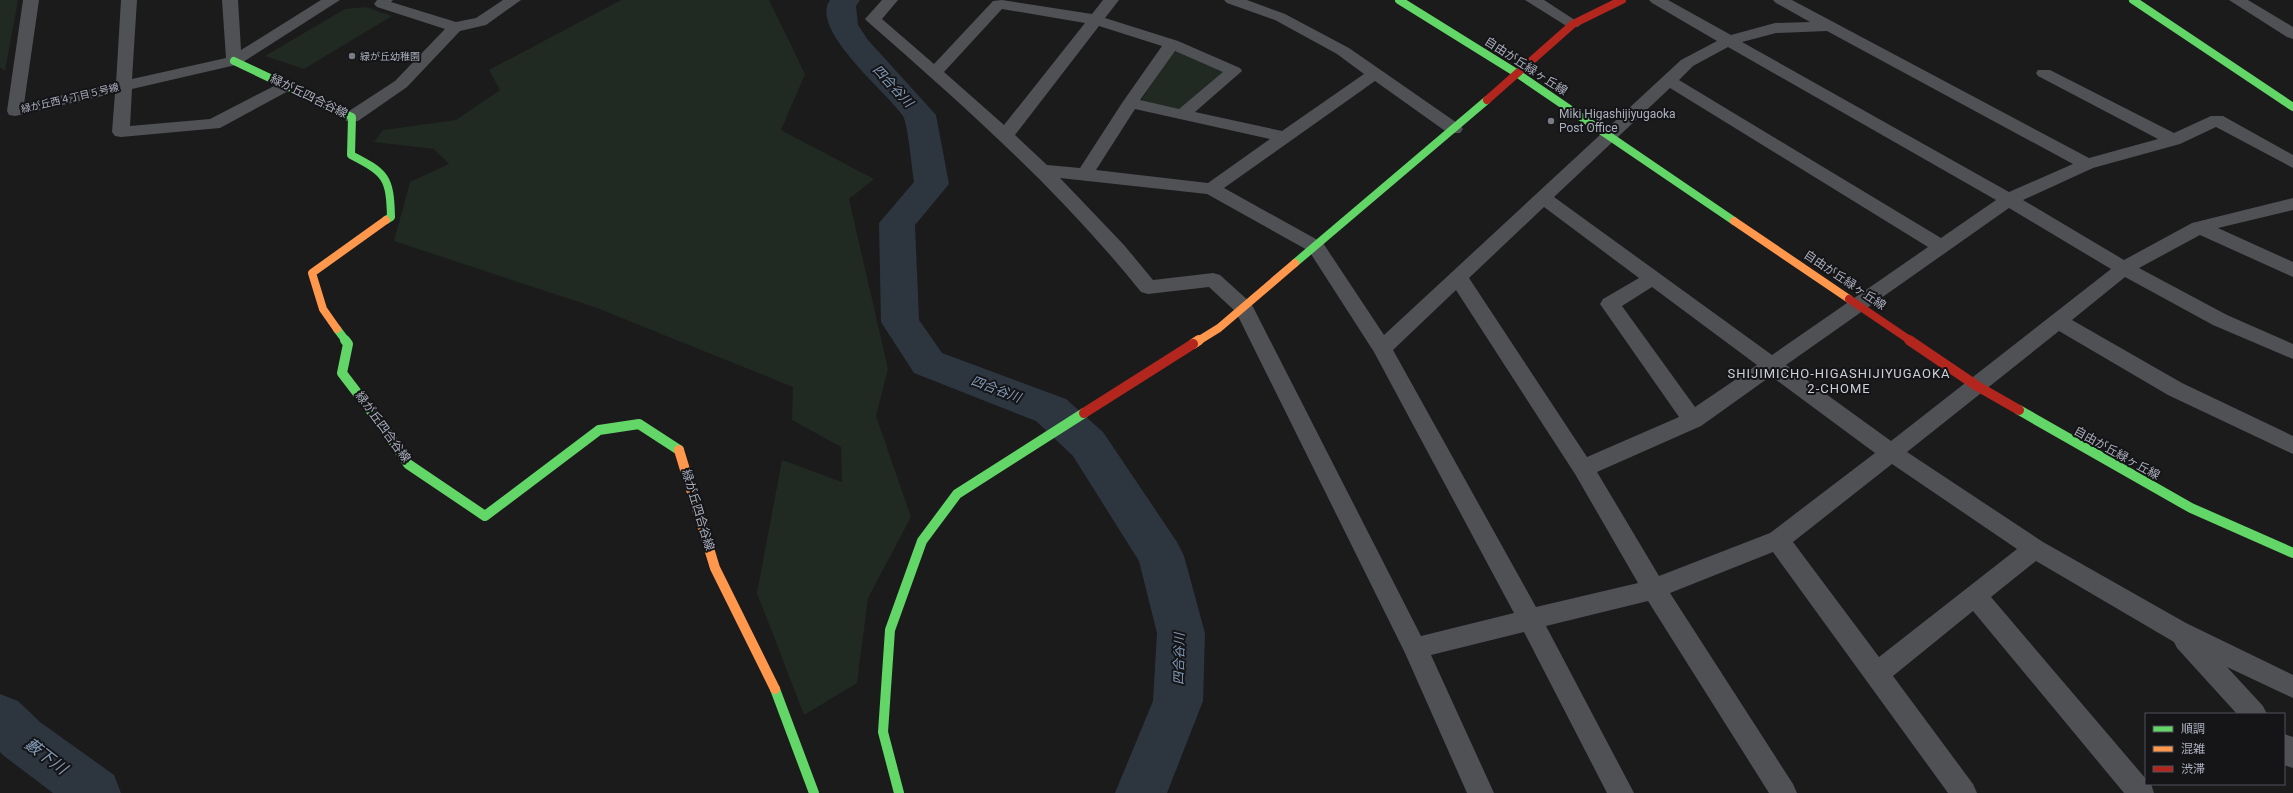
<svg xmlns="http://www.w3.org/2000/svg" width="2293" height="793" font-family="Roboto,'Noto Sans JP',sans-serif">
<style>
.green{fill:#212923}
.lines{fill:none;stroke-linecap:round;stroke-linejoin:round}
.river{fill:#2d363f;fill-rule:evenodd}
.street{fill:#4f5155;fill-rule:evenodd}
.fast-far1{stroke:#63d668;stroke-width:8}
.fast{stroke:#63d668;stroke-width:10}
.slow-far1{stroke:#ff974d;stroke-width:8}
.slow{stroke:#ff974d;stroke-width:10}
.jam-far1{stroke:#b3261e;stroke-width:8}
.jam{stroke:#b3261e;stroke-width:10}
.poi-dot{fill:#797c85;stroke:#151518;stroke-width:1.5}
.labels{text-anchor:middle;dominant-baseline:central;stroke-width:4;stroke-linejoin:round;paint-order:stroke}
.far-poi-label{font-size:10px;fill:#acb0bd;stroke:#151518;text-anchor:start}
.far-street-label{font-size:10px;fill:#acb0bd;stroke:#151518}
.street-label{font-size:12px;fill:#acb0bd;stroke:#151518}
.poi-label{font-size:12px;fill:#acb0bd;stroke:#151518;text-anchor:start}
.water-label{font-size:13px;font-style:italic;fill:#839cb8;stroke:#151518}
.neighbourhood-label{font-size:13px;letter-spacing:1px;fill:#ced0d8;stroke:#151518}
.near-water-label{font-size:16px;font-style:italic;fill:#839cb8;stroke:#151518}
</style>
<rect width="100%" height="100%" fill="#1b1b1c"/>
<path class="green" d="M0,0h18l-13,71 -5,-4z
M621,0h148l36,74 -24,56 93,49 -25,20 39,170 -12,47 35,101 -43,81 -11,85 -53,32 -47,-122 25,-133 60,22 -1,-35 -49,-27 1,-33 -196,-79 -203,-67 16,-59 39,-18 -15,-15 -60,-7 9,-12 73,-10 44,-30 -11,-20z
M366,7l26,9 -88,53 -39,-13 80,-47z
M1179,51l44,20 2,4 -46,35 -36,-8 -1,-3 30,-47z"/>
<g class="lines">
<path class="river" d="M830,0h30l-4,6 2,19 10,15 68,75 13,69 -34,41 4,95 23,33 124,46 37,33 74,110 7,14 21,77 -2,68 -36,92h-52l38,-92 4,-68 -18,-72 -66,-105 -37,-35 -122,-48 -33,-51 -2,-99 35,-41c-2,-12 -6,-58 -11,-66 -16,-24 -94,-86 -73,-116z
M0,694l18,7 22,21 74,53 7,18h-68l-49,-37 -4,-4z"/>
<path class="street" d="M23,0h16l-15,104 92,-21 5,-83h16l-5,79 94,-21 -4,-58h16l3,50 80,-50h19l-100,64 -108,25 -2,37 80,-7 70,-36h12l2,3 -2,3 -72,39 -99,9 -6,-1 -3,-4 3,-39 -100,23 -6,-1 -2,-4z
M377,0h16l-2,2 65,20 20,-4 27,-18h18l-35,25 -26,6 -53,56 -49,34h-12l-2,-4 2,-4 49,-32 50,-52 -68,-22 -3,-3z
M882,0h16l-16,19 52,45 59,-63 9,-1 90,14 11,-14h16l-14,18 73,23 62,27 2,3 -47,41 87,19 82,-57 -27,-20 -62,-34 -48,-17 -3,-3h23l38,14 64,34 111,77 3,4 -3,4h-12l-73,-52 -151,107 99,55 61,92 297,-275 36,-19 -65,-38 -3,-3h19l63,35 44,-12 35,-1 -34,-19 -3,-3h19l297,158 69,-19 -120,-63 -2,-3 2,-3h12l124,63 37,-17h12l70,39v13l-77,-41 -36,17 -87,24 -70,32 101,60 68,-37 101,-25v12l-75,18 75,34v15l-93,-42 -61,33 88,47 66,29v15l-80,-34 -88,-48 -53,43 110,63 111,53v18l-125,-59 -109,-64 -152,121 136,90 143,81 107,52v23l-66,-31 36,39 4,8h-30l-60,-66 -3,-6 -138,-81 -45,36 155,182v5h5l3,9h-30l-151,-182 -80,65 80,108 4,9h-29l-175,-241 -103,41 123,191 4,9h-28l-121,-192 -102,25 88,167h-27l-83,-161 -93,23 63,138h-27l-62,-140 -169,-341 -27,-25 -61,7 -7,-2c-81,-101 -176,-185 -273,-270l-3,-3zM1002,9l83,14 -81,102 -60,-53zM1099,26l63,20 -40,57 -42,65 -33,-3 -32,-30zM1827,31l246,133 -64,28 -267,-150 34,-9zM1728,47l268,153 -55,38 -262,-158 14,-14zM1175,51l48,21 -44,37 -39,-9zM1670,88l258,159 -156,108 -218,-158zM1135,109l135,30 -62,44 -112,-13zM1060,178l147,16 102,57 65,101 140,261 -93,23 -170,-333 -31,-28 -7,-2 -60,7 -29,-35zM1544,207l95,71 -36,21 -3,5 79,113 -92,40 -118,-179zM2009,208l102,61 -220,172 -105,-76zM1652,287l105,78 -62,42 -73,-101zM1456,290l119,184 63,109 -102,24 -143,-257zM1771,376l104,77 -105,80 -111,43 -62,-104 104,-46zM1892,464l125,85 -138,108 -86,-115z
M1525,0h19l37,24 -3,3h-10z
M2229,0h19l45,27v12l-6,-2z
M2284,734l9,3v31l-9,-3z"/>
<path class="fast-far1" d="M1399,0l119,74 216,147
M2133,0l160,107
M234,61l118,56 -1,38c35,18 39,22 40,62l-5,3
M1295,263l192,-163
M337,329l9,12"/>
<path class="fast" d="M345,340l3,4 -6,29 42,55 24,36 77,52 114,-86 40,-6 40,26
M2019,410l172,98 102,45
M775,689l39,104
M899,793l-16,-61 7,-102 32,-89 35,-47 127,-81"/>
<path class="slow-far1" d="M1734,221l115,78
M337,329l-14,-20 -11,-36 74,-53
M1198,341l21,-13 76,-65"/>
<path class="slow" d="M1193,344l6,-4
M679,450l36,118 60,121"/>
<path class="jam-far1" d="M1487,100l86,-76 49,-24
M1849,299l62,42"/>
<path class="jam" d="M1909,340l68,46 42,24
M1084,413l109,-69"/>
</g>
<g class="poi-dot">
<circle cx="352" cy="56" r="4"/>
<circle cx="1551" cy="121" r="4"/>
</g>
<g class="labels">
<g class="far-poi-label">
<text x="360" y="56">緑が丘幼稚園</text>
</g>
<g class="far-street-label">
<text transform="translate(70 98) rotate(-13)">緑が丘西４丁目５号線</text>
</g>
<g class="street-label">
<text transform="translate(1526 66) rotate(33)">自由が丘緑ヶ丘線</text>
<text transform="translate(309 96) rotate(26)">緑が丘四合谷線</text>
<text transform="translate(1845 280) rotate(34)">自由が丘緑ヶ丘線</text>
<text transform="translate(383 427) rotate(54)">緑が丘四合谷線</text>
<text transform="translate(2117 453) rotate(29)">自由が丘緑ヶ丘線</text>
<text transform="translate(698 510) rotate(73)">緑が丘四合谷線</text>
</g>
<g class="poi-label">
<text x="1559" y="114">Miki Higashijiyugaoka<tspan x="1559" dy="14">Post Office</tspan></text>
</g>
<g class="water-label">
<text transform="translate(893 86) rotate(47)">四合谷川</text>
<text transform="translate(996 389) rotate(21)">四合谷川</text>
<text transform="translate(1179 659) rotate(-89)">四合谷川</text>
</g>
<g class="neighbourhood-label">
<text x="1839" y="373">SHIJIMICHO-HIGASHIJIYUGAOKA<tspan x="1839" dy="15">2-CHOME</tspan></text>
</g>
<g class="near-water-label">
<text transform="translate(46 756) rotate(37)">藪下川</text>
</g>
</g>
<rect x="2145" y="713" width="140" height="72" fill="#151518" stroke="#51535a"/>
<rect x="2153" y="726" width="20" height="6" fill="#63d668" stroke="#51535a"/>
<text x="2181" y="733" font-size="12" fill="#acb0bd">順調</text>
<rect x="2153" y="746" width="20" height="6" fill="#ff974d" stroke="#51535a"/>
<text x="2181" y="753" font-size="12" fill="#acb0bd">混雑</text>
<rect x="2153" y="766" width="20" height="6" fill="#b3261e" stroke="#51535a"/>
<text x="2181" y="773" font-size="12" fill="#acb0bd">渋滞</text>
</svg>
